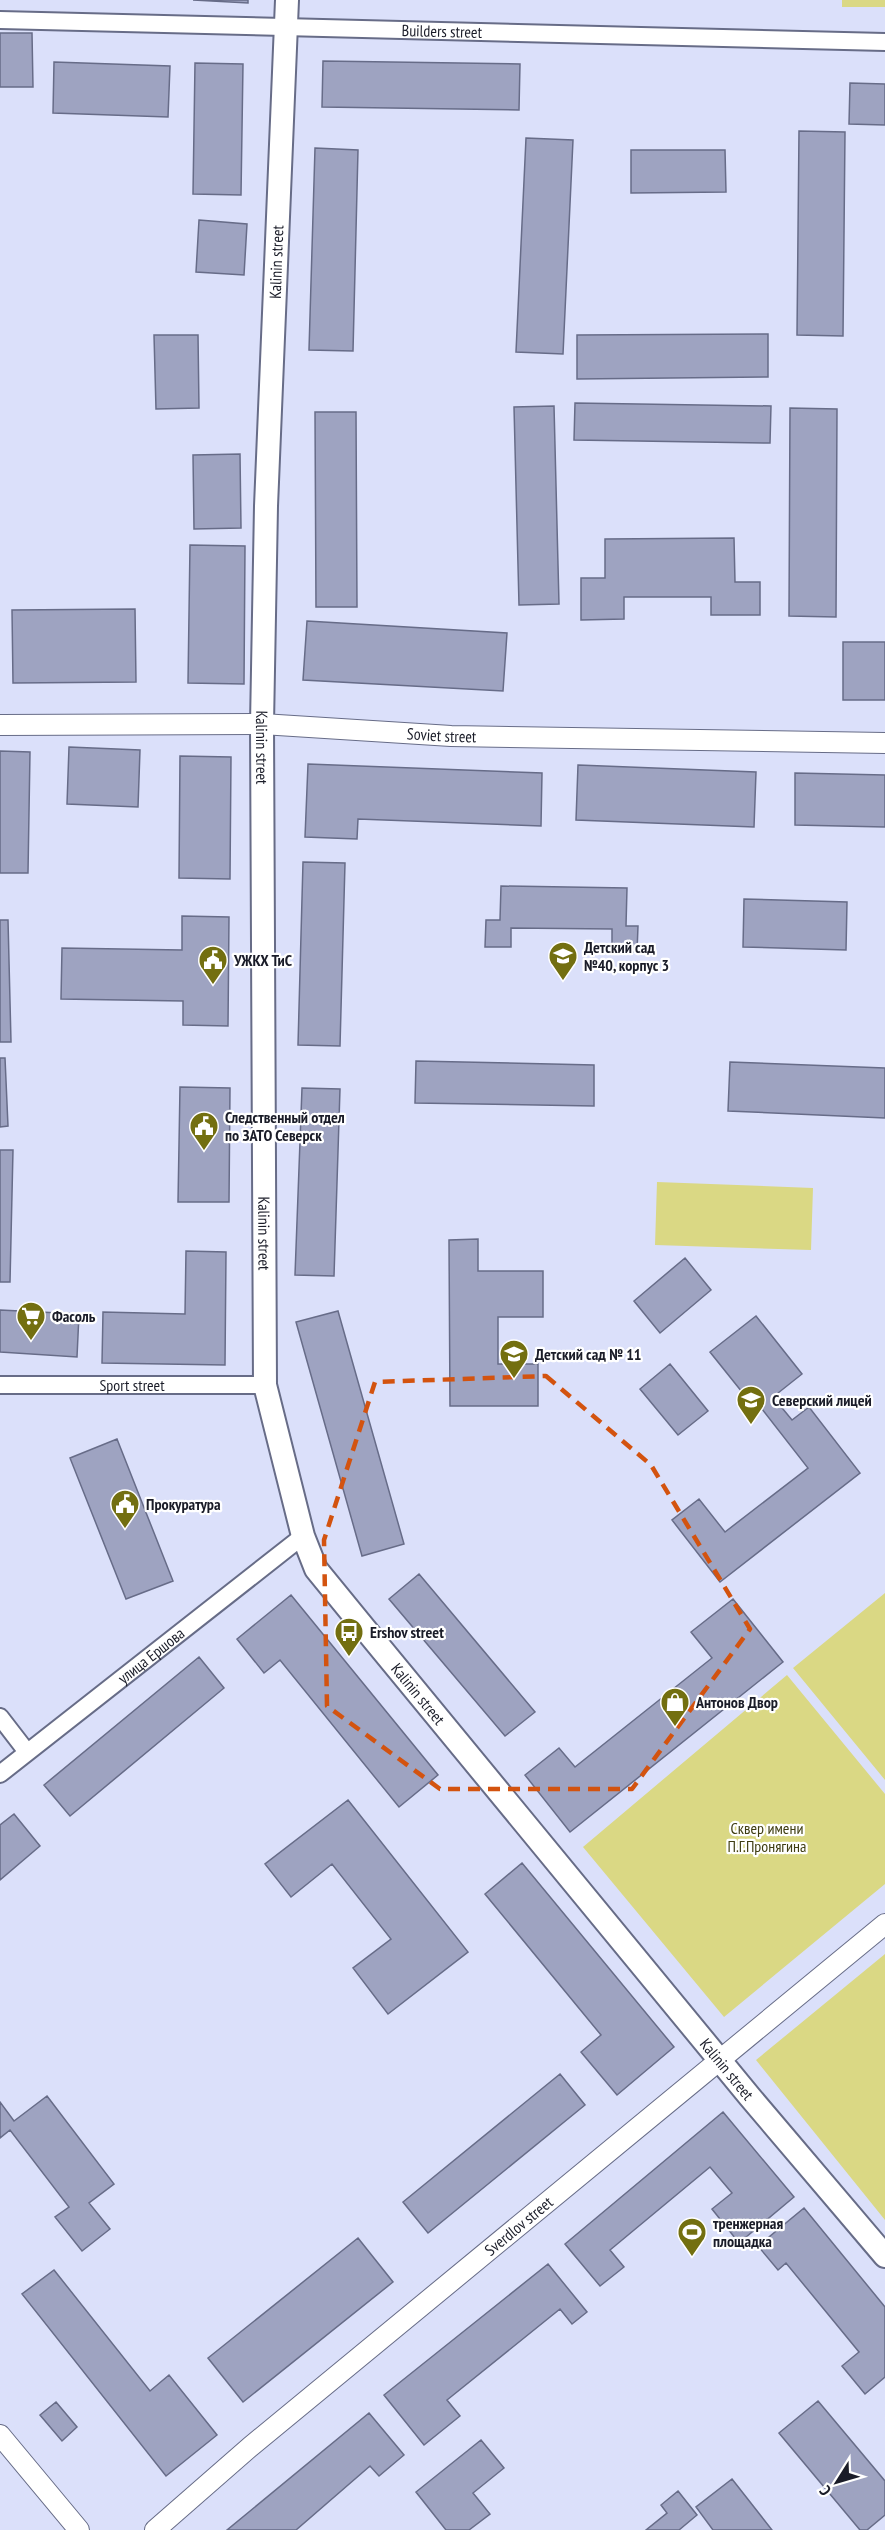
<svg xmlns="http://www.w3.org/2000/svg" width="885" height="2530" font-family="'PT Sans Narrow',sans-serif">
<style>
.green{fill:#dad884}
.building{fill:#9ea3c1;stroke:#676c88;stroke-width:1.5}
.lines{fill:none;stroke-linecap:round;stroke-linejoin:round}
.minor-casing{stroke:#676c87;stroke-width:20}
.tertiary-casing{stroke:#676c87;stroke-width:22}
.secondary-casing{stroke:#676c87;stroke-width:26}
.minor{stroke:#fff;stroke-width:16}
.tertiary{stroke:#fff;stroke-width:20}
.secondary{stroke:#fff;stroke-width:22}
.marked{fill:none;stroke:#d3530f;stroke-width:4.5;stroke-dasharray:12 8;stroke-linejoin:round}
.labels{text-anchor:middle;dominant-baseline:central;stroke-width:4.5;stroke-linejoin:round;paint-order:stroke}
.street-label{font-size:16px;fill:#1a1c28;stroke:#fff}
.poi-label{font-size:16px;font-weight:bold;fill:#1a1c28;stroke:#fff;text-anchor:start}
.park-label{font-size:16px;fill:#3f3d12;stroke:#fff}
</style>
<rect width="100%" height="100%" fill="#dbe0fa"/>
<path class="green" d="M842,0h43v7h-43z
M657,1182l156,6 -2,62 -156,-5z
M885,1593v187l-92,-112z
M787,1675l98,119v90l-161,133 -141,-170z
M885,1954v266l-129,-160z"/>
<path class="building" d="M193,0h55v3z
M0,33h32l1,54h-33z
M323,61l197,3 -1,46 -197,-3z
M54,62l116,4 -2,51 -115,-4z
M195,63l48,1 -2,131 -48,-1z
M850,83l35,1v41l-36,-1z
M799,131l46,1 -2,204 -46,-1z
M526,138l47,2 -10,214 -47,-2z
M315,148l43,2 -5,201 -44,-1z
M631,150h94l1,42 -95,1z
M199,220l48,4 -3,51 -48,-3z
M768,334v43l-191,2v-44z
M154,335h44l1,73 -43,1z
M575,403l196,3 -1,37 -196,-3z
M554,406l5,198 -40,1 -5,-198z
M790,408l47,1 -1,208 -47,-1z
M315,412h41l1,195h-41z
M240,454l1,74 -47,1 -1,-74z
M734,538l1,44h25v33h-49v-18h-87v22l-43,1v-42h24v-39z
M190,545l55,1 -1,138 -56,-1z
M135,609l1,73 -123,1 -1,-73z
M307,621l200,12 -4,58 -200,-11z
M843,642h42v58h-42z
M69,747l71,3 -2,57 -71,-3z
M0,751l30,1 -2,121h-28z
M180,756l51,1 -1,122 -51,-1z
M308,764l234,9 -1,53 -183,-7 -1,20 -52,-2z
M578,765l178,7 -2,55 -178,-7z
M795,773l90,2v52l-90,-2z
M303,862l42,1 -5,183 -42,-1z
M501,886l126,2 -1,38h12l-1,26h-25v-23l-101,-1v19h-26l1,-27h14z
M744,899l103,3 -1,48 -103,-3z
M182,916l47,1 -1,109 -45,-1v-24l-122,-2 1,-51 120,2z
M0,920h8l3,122h-11z
M0,1058h5l3,68 -8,1z
M416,1061l178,4v41l-179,-3z
M730,1062l155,6v50l-157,-7z
M180,1087l50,1 -1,114h-51z
M302,1088l38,1 -6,187 -39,-1z
M0,1150h13l-3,132h-10z
M478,1239v32h65v46h-45v47h40v42h-88l-1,-166z
M186,1251l40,1 -1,113 -123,-2 1,-51 82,2z
M685,1258l26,32 -51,43 -26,-32z
M0,1310l79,4 -2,43 -77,-5z
M338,1311l66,233 -42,12 -66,-234z
M756,1316l46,58 -29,23 19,23 17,-13 51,66 -140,109 -48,-62 27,-21 26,33 83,-64 -46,-59 -4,3 -48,-60z
M670,1364l38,47 -30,24 -38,-46z
M117,1439l56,142 -47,18 -56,-141z
M419,1574l116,138 -30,24 -116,-137z
M291,1595l147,180 -39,32 -119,-147 -16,13 -27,-34z
M733,1599l50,63 -213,170 -45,-57 34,-27 16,19 137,-109 -21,-26z
M199,1657l25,31 -154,128 -26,-31z
M348,1800l120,152 -80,62 -35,-46 38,-29 -59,-75 -41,33 -26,-33z
M14,1814l26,32 -40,34v-55z
M522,1863l152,184 -57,48 -36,-43 20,-17 -116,-141z
M560,2074l25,31 -157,128 -25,-31z
M47,2096l67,88 -25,19 21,26 -28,22 -27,-34 14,-10 -59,-77 -10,8v-36l14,19z
M723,2112l71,85 -55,46 -27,-34 20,-16 -22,-26 -100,83 14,17 -24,19 -35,-42z
M804,2208l81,99v70l-20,17 -23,-28 17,-14 -73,-89 -8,7 -20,-24z
M358,2238l35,44 -150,120 -35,-44z
M548,2264l39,48 -15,12 -12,-15 -113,91 13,16 -36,29 -40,-50z
M54,2270l96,121 19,-16 48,60 -51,41 -144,-182z
M818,2401l67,80v34l-18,15h-7l-81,-97z
M56,2402l21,25 -15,14 -22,-26z
M369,2413l35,42 -25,21 -9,-10 -74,64h-69z
M481,2440l23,28 -31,25 17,21 -21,16h-23l-30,-38z
M732,2479l22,28 18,23h-59l-17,-23z
M678,2491l19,24 -18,15h-33l21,-17 -6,-8z"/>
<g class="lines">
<g class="minor-casing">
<g id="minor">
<path id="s1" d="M0,20l885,22"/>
<path id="s2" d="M0,1385h265"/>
<path d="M0,1717l27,35"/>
<path id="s3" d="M0,1774l303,-238"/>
</g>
</g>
<g class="tertiary-casing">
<g id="tertiary">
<path id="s4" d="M0,725l262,-1 189,12 434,7"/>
<path d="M0,2435l79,95"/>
<path id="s5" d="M155,2530l95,-83 635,-523"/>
</g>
</g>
<g class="secondary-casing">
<g id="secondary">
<path id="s6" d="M287,0l-21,506 -4,218 3,661 38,151 13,33 58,71 376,457 135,159"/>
</g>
</g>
<use href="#minor" class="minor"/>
<use href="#tertiary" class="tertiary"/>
<use href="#secondary" class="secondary"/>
</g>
<path class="marked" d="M546,1376l105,89 99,164 -118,160h-192l-113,-83 -3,-166 51,-158z"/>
<defs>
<g id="school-pin" transform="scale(1.5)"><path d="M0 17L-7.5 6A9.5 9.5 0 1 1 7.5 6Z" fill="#736f10" stroke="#fff"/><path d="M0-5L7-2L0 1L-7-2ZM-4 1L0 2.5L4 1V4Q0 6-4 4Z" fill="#fff"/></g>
<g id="civic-pin" transform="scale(1.5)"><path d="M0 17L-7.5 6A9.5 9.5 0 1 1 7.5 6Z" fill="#736f10" stroke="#fff"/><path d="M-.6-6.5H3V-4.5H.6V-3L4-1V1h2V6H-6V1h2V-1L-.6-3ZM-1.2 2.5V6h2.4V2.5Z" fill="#fff"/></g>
<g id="supermarket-pin" transform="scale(1.5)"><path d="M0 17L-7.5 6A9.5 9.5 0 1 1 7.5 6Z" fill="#736f10" stroke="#fff"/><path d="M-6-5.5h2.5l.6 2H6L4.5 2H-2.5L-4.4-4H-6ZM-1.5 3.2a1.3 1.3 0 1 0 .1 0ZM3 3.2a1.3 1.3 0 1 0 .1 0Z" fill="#fff"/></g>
<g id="bus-pin" transform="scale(1.5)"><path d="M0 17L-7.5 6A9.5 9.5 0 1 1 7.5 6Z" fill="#736f10" stroke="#fff"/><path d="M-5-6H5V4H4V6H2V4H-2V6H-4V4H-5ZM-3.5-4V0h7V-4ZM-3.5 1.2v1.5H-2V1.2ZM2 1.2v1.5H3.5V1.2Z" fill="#fff"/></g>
<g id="shop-pin" transform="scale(1.5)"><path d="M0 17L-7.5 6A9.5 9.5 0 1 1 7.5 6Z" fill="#736f10" stroke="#fff"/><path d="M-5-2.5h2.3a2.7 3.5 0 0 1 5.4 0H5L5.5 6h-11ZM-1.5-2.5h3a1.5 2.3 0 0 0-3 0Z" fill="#fff"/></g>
<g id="stadium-pin" transform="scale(1.5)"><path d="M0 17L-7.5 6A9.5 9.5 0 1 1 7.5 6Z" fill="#736f10" stroke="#fff"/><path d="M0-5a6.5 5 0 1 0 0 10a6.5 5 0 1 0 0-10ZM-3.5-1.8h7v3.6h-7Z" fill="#fff"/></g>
</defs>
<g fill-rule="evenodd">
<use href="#school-pin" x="563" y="956"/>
<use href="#civic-pin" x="213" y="960"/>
<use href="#civic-pin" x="204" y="1126"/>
<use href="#supermarket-pin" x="31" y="1316"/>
<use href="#school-pin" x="514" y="1354"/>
<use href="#school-pin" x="751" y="1400"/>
<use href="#civic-pin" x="125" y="1504"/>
<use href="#bus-pin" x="349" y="1632"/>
<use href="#shop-pin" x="675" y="1702"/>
<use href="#stadium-pin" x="692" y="2232"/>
</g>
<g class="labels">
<g class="street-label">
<text stroke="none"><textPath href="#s1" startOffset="442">Builders street</textPath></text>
<text transform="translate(276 262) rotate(-88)">Kalinin street</text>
<text stroke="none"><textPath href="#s4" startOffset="442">Soviet street</textPath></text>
<text stroke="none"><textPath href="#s6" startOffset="748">Kalinin street</textPath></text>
<text stroke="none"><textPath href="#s6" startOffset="1234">Kalinin street</textPath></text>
<text stroke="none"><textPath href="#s2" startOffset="132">Sport street</textPath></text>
<text stroke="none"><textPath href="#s3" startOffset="192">улица Ершова</textPath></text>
<text stroke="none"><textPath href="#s6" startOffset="1738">Kalinin street</textPath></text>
<text stroke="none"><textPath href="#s6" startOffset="2224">Kalinin street</textPath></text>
<text stroke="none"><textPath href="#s5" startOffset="474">Sverdlov street</textPath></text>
</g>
<g class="poi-label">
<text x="584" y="947">Детский сад<tspan x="584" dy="18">№40, корпус 3</tspan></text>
<text x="234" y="960">УЖКХ ТиС</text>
<text x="225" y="1117">Следственный отдел<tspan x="225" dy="18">по ЗАТО Северск</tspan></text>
<text x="52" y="1316">Фасоль</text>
<text x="535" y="1354">Детский сад № 11</text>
<text x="772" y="1400">Северский лицей</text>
<text x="146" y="1504">Прокуратура</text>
<text x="370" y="1632">Ershov street</text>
<text x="696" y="1702">Антонов Двор</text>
<text x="713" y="2223">тренжерная<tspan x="713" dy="18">площадка</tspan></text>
</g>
<g class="park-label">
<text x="767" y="1828">Сквер имени<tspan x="767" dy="18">П.Г.Пронягина</tspan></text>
</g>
</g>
<g transform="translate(837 2482) rotate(233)" stroke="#ffffff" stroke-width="4.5" paint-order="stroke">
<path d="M0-4.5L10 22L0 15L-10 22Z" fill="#1a1c28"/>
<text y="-9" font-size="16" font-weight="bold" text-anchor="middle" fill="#1a1c28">С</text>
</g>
</svg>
